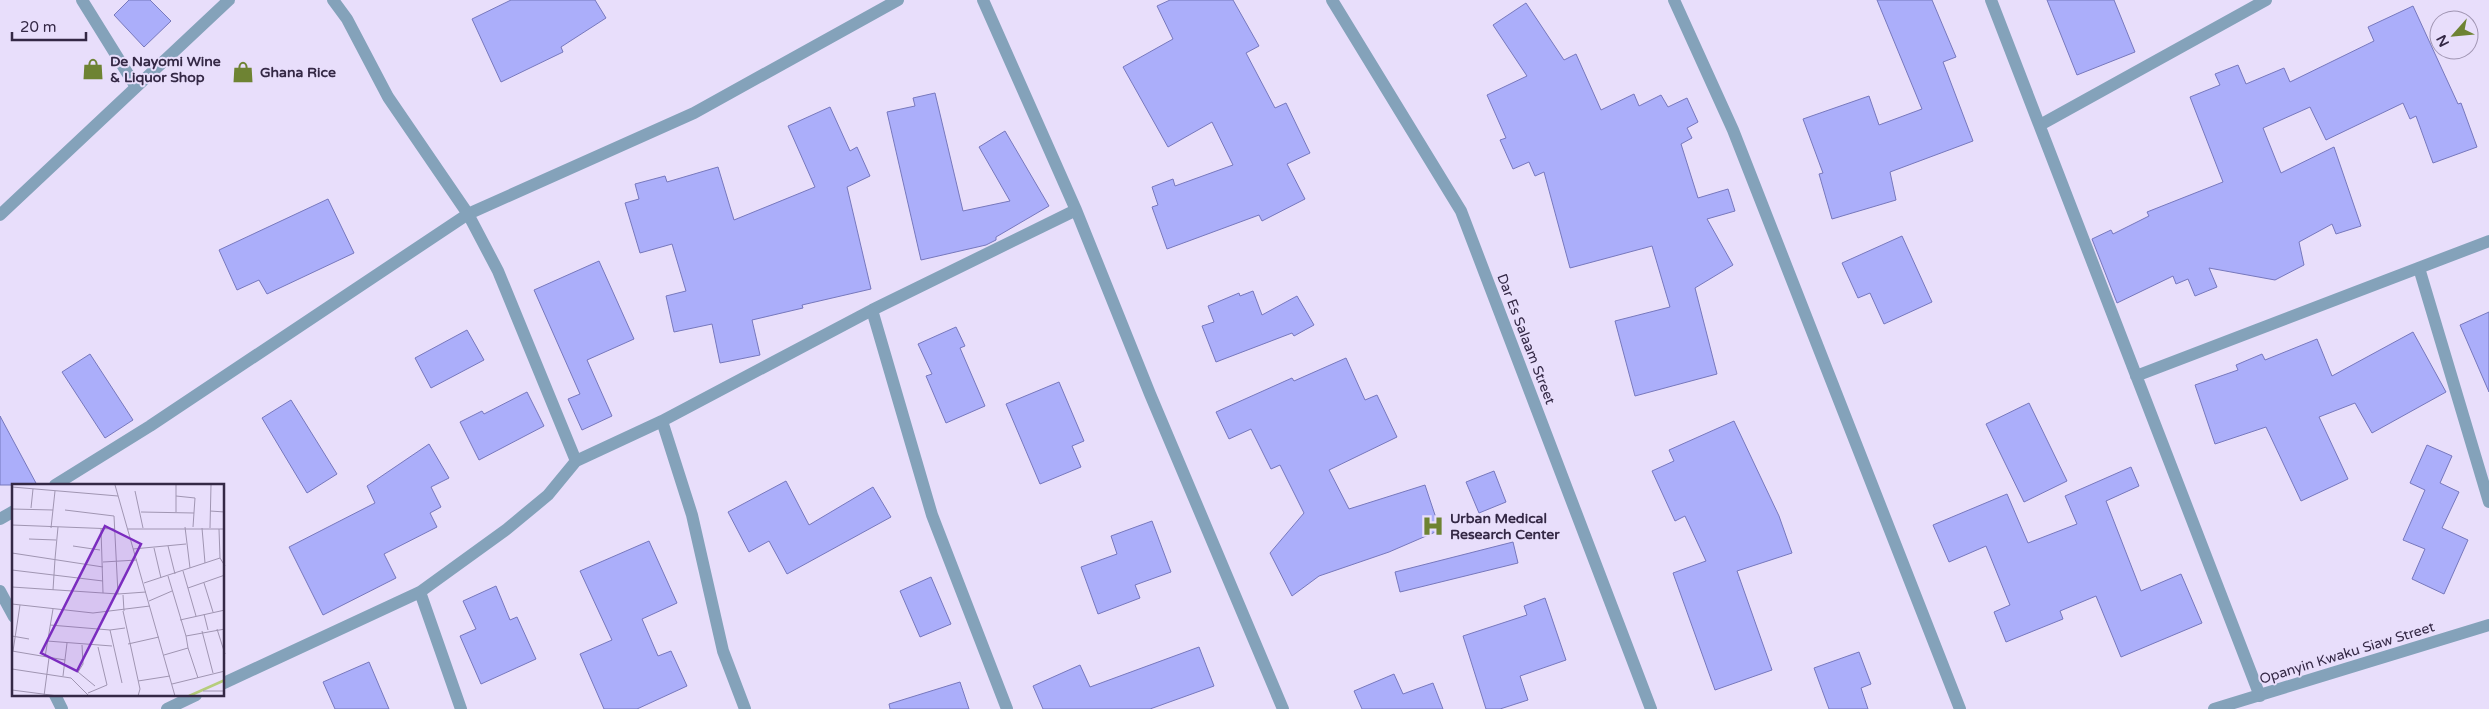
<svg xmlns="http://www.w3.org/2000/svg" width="2489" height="709" font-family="'Varela Round',sans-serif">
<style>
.building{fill:#abaefa;stroke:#7778bd}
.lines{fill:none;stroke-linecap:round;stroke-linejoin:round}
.minor{stroke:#84a2ba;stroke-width:12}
.tertiary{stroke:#84a2ba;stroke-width:12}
.labels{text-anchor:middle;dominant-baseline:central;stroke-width:4;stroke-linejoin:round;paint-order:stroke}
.poi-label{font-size:14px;font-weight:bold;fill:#342845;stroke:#e8defb;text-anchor:start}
.street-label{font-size:14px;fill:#342845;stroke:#e8defb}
.inset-river{fill:none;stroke:#b6cd7c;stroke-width:2.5}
.inset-road{fill:none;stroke:#a095b2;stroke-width:1}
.view{fill:#7b2cbf;fill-opacity:0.15;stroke:#7b2cbf;stroke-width:2.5}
.inset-edge{fill:none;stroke:#342845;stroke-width:2.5}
</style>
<rect width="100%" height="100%" fill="#e8defb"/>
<path class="building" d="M129,0h21l21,21 -27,26 -30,-32z
M511,0h84l11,18 -45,29 2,5 -62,30 -29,-63z
M1170,0h63l26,46 -13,7 29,55 11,-5 24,50 -23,11 18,35 -43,22 -3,-6 -92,34 -15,-42 6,-2 -6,-18 21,-8 2,7 58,-21 -21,-43 -44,25 -45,-80 50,-28 -16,-33z
M1877,0h55l24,57 -13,5 30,79 -83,31 6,28 -64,19 -13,-45 4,-1 -20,-54 66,-23 10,29 43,-16z
M2047,0h67l21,52 -58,23z
M1526,3l38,57 12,-6 25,56 33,-16 5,12 22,-11 7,12 19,-9 11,24 -11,6 5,10 -11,6 17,54 30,-9 7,22 -28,8 26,46 -38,23 22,86 -82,22 -20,-75 55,-14 -18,-61 -82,22 -26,-96 -9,4 -6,-14 -16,7 -13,-29 6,-2 -19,-43 40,-19 -34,-51z
M2413,6l45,98 3,-1 16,44 -44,16 -17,-47 -6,3 -7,-16 -77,37 -16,-33 -47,21 18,45 53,-26 27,79 -25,8 -4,-10 -33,18 5,23 -29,15 -66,-12 8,19 -22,9 -7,-17 -12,5 -3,-8 -56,27 -25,-64 19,-9 2,4 36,-18 -2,-4 76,-30 -33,-85 30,-12 -5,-11 23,-9 8,19 38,-16 6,14 84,-41 -6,-14z
M935,93l28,118 47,-10 -31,-54 26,-16 44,75 -53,31v3l-10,5 -65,15 -34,-148 28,-6 -2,-8z
M830,107l20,44 7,-4 13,29 -23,11 24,102 -69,16 1,3 -51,12 8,35 -40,8 -8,-39 -38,8 -8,-36 20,-5 -14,-47 -32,9 -15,-50 14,-4 -4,-15 30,-8 2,6 51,-15 16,53 81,-33 -27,-61z
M328,199l26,54 -87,41 -8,-14 -22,10 -18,-40z
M1902,236l30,66 -48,22 -14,-31 -12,5 -16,-35z
M599,261l35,78 -47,21 25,56 -30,14 -14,-31 12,-5 -46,-104z
M1253,291l9,24 35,-19 17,29 -20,11 -2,-3 -76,29 -14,-36 12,-4 -6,-16 31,-13 1,3z
M2489,312v80l-29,-67z
M956,327l9,19 -5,2 25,58 -39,17 -20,-47 6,-2 -14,-30z
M467,330l17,30 -53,28 -16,-30z
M2413,332l33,60 -74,41 -17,-30 -36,14 29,62 -47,22 -35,-74 -51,17 -20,-59 43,-15 -2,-5 26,-11 3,6 52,-21 15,37z
M90,354l43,66 -28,18 -43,-66z
M1346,358l19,42 12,-5 20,42 -68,33 20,39 76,-24 15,45 -51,22 -70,24 -27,20 -22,-43 34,-40 -24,-48 -9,4 -20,-40 -22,10 -13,-27 76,-34 2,3z
M1059,382l25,59 -12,5 9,21 -41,17 -34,-80z
M527,392l17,34 -65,34 -19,-38 22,-11 2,3z
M291,400l46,74 -30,19 -45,-75z
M2029,403l38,78 -43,21 -38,-78z
M0,416l37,69h-37z
M1734,421l45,95 13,37 -55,18 35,99 -57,20 -42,-117 33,-12 -21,-45 -10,5 -23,-50 22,-10 -5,-11z
M429,444l20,34 -18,9 10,20 -11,6 7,14 -53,27 12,24 -73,37 -34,-68 86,-44 -8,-17z
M2427,445l25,11 -12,27 19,9 -17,36 26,12 -24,54 -32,-15 13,-30 -22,-9 22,-50 -15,-7z
M2131,467l8,19 -33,15 35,90 40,-17 21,49 -81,34 -25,-61 -36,15 3,8 -57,23 -12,-30 16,-7 -24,-59 -37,16 -16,-37 74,-31 21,49 49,-19 -12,-28z
M1494,471l12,31 -27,11 -13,-31z
M786,481l23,44 64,-38 18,30 -104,57 -18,-33 -20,11 -21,-40z
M1152,521l19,51 -36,13 5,13 -42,16 -17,-47 36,-13 -6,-18z
M649,541l28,62 -35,16 16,37 13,-5 16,35 -50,23h-33l-24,-55 32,-14 -32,-69z
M1513,542l5,21 -118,29 -5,-20z
M931,577l20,47 -31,13 -20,-46z
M496,586l14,34 7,-3 19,42 -55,25 -21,-48 16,-7 -13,-28z
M1545,598l21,62 -46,16 8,24 -28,9h-14l-23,-73 64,-21 -3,-9z
M1199,647l15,39 -64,23h-107l-10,-23 47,-21 10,22z
M1859,652l12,32 -10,4 7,21h-39l-15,-41z
M369,662l20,47h-54l-12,-27z
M1394,674l9,20 30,-11 10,26h-81l-8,-18z
M960,682l9,27h-79l-1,-5z"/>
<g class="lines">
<path class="minor" d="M82,0l54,87
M333,0l14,19 41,78 80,117 30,57 78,190
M983,0l93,210 74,184 133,315
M1332,0l129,211 190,498
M1674,0l59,130 227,579
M1991,0l269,696
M2040,125l226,-125
M2419,268l70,234
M872,310l60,205 75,194
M2136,376l353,-135
M662,421l30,94 31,136 22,58
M55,485l95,-59 318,-212 226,-101 204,-113
M0,519l14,-8
M0,591l14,26
M420,592l41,117
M224,683l196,-91 87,-63 41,-34 28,-34 86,-40 210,-111 204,-100
M55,695l7,14
M167,709l29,-14
M2214,709l275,-84"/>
<path class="tertiary" d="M0,215l229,-215"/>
</g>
<defs>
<g id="shop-bare" transform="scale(1.725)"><path d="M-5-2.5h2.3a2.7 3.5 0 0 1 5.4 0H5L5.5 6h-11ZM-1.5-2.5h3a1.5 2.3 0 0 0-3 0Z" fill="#6e8333" stroke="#e8defb" stroke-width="2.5" paint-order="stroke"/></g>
<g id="hospital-bare" transform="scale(1.725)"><path d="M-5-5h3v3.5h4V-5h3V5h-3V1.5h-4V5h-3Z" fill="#6e8333" stroke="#e8defb" stroke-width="2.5" paint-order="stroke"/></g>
</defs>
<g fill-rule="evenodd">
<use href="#shop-bare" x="93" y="69"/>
<use href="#shop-bare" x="243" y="72"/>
<use href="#hospital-bare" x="1433" y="526"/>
</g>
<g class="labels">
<g class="poi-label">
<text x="110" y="61">De Nayomi Wine<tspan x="110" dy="16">&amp; Liquor Shop</tspan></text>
<text x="260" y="72">Ghana Rice</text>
<text x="1450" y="518">Urban Medical<tspan x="1450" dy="16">Research Center</tspan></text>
</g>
<g class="street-label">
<text transform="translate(1526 339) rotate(69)">Dar Es Salaam Street</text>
<text transform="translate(2347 653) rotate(-17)">Opanyin Kwaku Siaw Street</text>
</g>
</g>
<g transform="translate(12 484)">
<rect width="212" height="212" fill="#e8defb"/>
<path class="inset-river" d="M177,212l36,-16"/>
<path class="inset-road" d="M103,1l60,211M0,3l106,9M123,7l8,37M164,12l19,2 -2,29M19,24l2,-19M0,25l41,1M53,26l49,6 4,78M198,27l15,1M129,28l53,1M164,28v-27M0,41l103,4M173,43l5,41M39,44l4,-37M190,44l3,35M198,44l1,-43M89,45l2,64M116,45h97M207,45l1,29 5,8M17,55l27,1M61,62l27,4M156,62l7,28M142,64l7,30M121,65l53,-5M0,69l91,14M43,75l3,-32M91,78l34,-2M0,86l91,11M171,87l13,45M156,92l18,60 39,-7M132,99l76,-25M192,99l9,29M0,103l106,7 28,-2M176,104l37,-13M41,106l2,-31M111,111l1,16M137,117l23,-10M0,120l81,9 57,-7M111,127l17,78 -2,7M192,130l4,16M168,136l45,-10M38,141l60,5 15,-2M205,145l8,25M98,146l12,53M190,147l11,42M0,152l17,3M35,157l65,5M116,160l31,-7M70,161l1,19 -5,8 17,14M176,164l10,30M0,167l53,9M1,167l7,-46M152,171l24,-7 -2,-12M33,173l8,-48M0,185l59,9 18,18M51,192l4,-33M126,197l32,-5M160,200l53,-13M0,206l46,6M191,207h22M76,209l19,-8 -9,-38M32,212l5,-38"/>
<path class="view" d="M93,42l36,18 -64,127 -36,-18z"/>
<rect width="212" height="212" class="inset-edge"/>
</g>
<g transform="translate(2454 35) rotate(243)"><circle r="24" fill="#e8defb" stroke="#a095b2"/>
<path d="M0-4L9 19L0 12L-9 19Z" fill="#6e8333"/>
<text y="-8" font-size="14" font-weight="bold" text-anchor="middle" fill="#342845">N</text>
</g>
<path d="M12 32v8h74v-8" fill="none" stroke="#342845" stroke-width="2.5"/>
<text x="20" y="32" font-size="15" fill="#342845" stroke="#e8defb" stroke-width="4" paint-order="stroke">20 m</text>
</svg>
